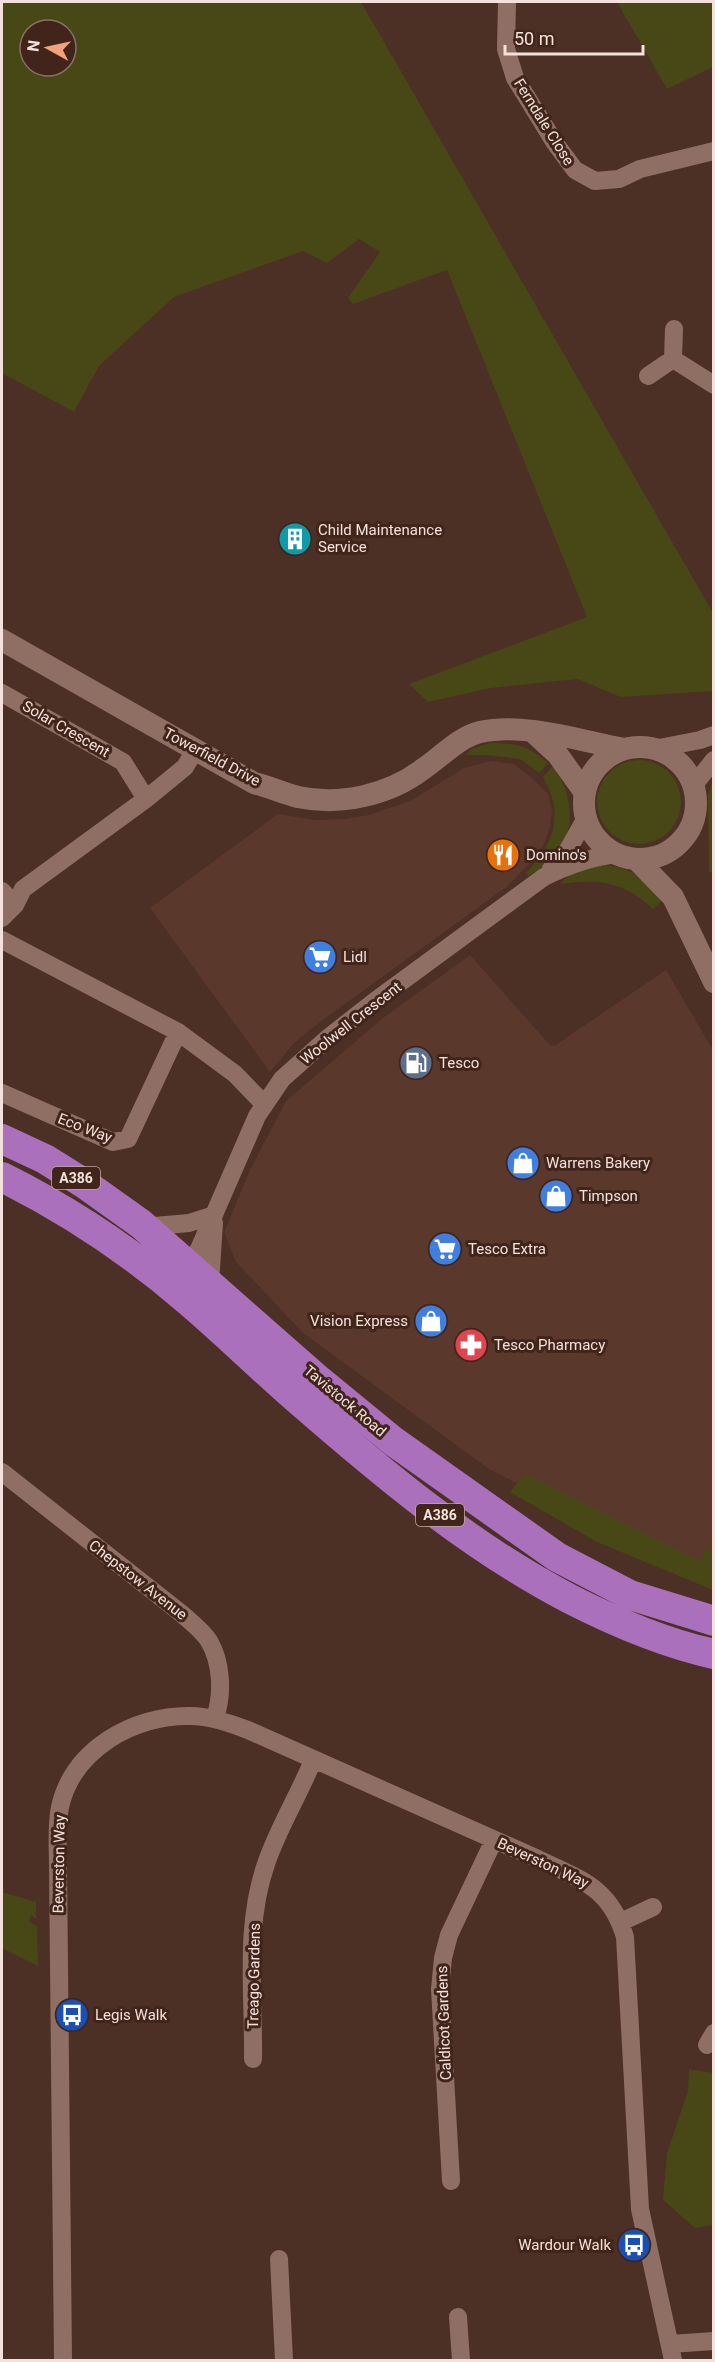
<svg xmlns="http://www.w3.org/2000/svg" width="715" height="2362" font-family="Roboto,sans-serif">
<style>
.built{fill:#5b382c}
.green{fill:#474815;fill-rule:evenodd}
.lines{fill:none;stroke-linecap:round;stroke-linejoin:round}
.minor{stroke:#8f6f63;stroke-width:18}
.tertiary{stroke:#8f6f63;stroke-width:22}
.trunk{stroke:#ab70bc;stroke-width:30}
.labels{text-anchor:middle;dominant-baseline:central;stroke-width:6;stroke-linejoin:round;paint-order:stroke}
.shield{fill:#41251b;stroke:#bea9a1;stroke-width:1.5}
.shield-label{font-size:14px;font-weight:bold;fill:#f4e1db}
.street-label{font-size:15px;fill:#f4e1db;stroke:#41251b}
.poi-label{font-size:15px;fill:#f4e1db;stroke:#41251b;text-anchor:start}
</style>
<rect width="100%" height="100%" fill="#4c2f25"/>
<path class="built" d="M491,761l23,3 19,15 15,15 4,16 -2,16 -6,18 -14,19 -25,25 -185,134 -26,21 -24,29 -120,-164 128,-94 37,6 29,-1 25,-4 41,-14 54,-33z
M470,955l80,90 4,1 112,-76 47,80v522l-87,-33 -137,-70 -186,-136 -67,-71 -12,-30 26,-62 36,-69 97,-83z"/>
<path class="green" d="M2,2h359l352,611v78l-92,6 -44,-18 -86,9 -63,14 -19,-18 178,-67 -140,-347 -94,34 -5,-6 32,-46 -21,-13 -32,24 -24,-12 -129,46 -75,69 -25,46 -72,-39zM30,30h36v36h-36z
M617,2h96v65l-46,22z
M489,743c26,0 39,2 59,20l-9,10 -19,-14 -33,-4h-22l7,-6z
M597 802a42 42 0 1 1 84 0a42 42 0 1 1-84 0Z
M553,766c20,28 24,63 2,91 -7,8 -18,14 -27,19l-2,-3c28,-29 39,-58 17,-96z
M713,776l1,92 -2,4h-3l-1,-75z
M602,865c33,3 39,12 60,35l-9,9c-31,-28 -52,-30 -93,-25 12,-14 25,-17 42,-19z
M525,1474l174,87 8,-12 6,4v37l-116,-48 -87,-50z
M2,1892l34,10v17l-5,-4 -2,7 8,4 1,40 -36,-18z
M689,2069l25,4 -1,152 -18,3 -32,-28 4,-47 21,-62z"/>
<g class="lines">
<path class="minor" d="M507,2l-1,47 9,29 40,65 20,27 20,11 24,-2 21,-10 74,-18
M674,329l-1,30 41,26
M648,376l25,-17
M2,693l121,69 23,37 -123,90 -8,16 -13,13
M654,749l46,-9 14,-5
M693,786l21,-26
M146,799l39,-32 10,-17
M551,869l14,-14 21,-37
M2,891l13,14
M2,940l176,92 57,42 29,30
M2,1093l111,49 15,-3 50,-107
M143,1227l46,-4 25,-8
M182,1268l7,-3 10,-16 58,-133 25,-37 47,-42 46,-36 169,-124c24,-12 46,-20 73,-23
M210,1284l4,-61
M2,1472l180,142c9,8 21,17 27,27 13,22 14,53 6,77
M621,1922l32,-15
M707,2045l7,-12
M253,2059c1,-65 -9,-132 13,-195 12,-36 33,-69 47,-104
M451,2181l-11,-192 3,-31 6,-23 45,-95
M279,2259l5,101
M458,2317l3,43
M670,2344l44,-3
M63,2360l-5,-493c0,-19 -2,-40 2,-60 13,-58 74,-92 130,-91 20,0 39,7 58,14l290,129c43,21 72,28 87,78l15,272 33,151"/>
<path class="tertiary" d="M2,640l252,143c15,4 29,10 44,14 42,9 91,-2 125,-28 18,-12 36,-32 57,-37 44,-10 101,9 144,17
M533,732l25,23 27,38
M584 803a56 56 0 1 1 112 0a56 56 0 1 1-112 0Z
M636,859l37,38 41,85"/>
<path class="trunk" d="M2,1139l43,20 40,25 56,40 174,153 78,64 164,116 73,38 84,26
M2,1177c66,33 128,74 184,122 38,32 73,67 111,100 85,74 173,148 273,200 45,23 94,44 144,55"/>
</g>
<defs>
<g id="building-disc" transform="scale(1.725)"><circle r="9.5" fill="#0f9aa8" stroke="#41251b"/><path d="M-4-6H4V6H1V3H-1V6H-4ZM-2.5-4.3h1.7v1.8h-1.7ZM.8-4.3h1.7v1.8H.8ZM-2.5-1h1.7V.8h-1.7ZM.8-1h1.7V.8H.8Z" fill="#fff"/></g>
<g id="restaurant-disc" transform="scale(1.725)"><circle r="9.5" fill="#e8710a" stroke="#41251b"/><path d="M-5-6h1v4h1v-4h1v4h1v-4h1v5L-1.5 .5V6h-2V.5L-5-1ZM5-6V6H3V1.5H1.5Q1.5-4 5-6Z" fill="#fff"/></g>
<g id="supermarket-disc" transform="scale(1.725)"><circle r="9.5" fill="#3f7fe0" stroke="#41251b"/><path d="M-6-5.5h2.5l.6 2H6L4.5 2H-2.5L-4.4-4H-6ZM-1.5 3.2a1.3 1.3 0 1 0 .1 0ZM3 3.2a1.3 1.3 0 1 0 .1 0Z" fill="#fff"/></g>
<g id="fuel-disc" transform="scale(1.725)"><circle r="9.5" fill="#5c6f8a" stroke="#41251b"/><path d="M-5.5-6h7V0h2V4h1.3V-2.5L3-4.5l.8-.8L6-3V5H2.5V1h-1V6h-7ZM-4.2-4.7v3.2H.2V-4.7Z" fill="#fff"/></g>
<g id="shop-disc" transform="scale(1.725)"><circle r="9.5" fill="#3f7fe0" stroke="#41251b"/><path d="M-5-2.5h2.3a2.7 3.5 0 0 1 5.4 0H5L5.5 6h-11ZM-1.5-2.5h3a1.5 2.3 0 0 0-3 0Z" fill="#fff"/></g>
<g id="pharmacy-disc" transform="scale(1.725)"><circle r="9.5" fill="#e0444e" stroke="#41251b"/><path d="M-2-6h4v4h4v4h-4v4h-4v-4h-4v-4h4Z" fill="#fff"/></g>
<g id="bus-disc" transform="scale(1.725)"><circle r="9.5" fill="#1a4fb4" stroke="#41251b"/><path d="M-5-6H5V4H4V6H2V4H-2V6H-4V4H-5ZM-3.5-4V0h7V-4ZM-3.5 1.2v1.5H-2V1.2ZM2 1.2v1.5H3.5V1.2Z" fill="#fff"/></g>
</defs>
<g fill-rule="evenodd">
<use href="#building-disc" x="295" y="539"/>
<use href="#restaurant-disc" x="503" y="855"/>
<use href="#supermarket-disc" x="320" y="957"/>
<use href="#fuel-disc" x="416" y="1063"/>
<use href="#shop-disc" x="523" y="1163"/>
<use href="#shop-disc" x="556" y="1196"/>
<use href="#supermarket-disc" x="445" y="1249"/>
<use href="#shop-disc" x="431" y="1321"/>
<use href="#pharmacy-disc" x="471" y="1345"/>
<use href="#bus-disc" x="72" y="2015"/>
<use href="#bus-disc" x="634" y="2245"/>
</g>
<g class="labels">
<g class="shield">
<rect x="52" y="1167" width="48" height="22" rx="4.5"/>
<rect x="416" y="1504" width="48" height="22" rx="4.5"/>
</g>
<g class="shield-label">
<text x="76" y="1178">A386</text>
<text x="440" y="1515">A386</text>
</g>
<g class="street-label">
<text transform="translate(544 122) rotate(58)">Ferndale Close</text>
<text transform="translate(66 729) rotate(30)">Solar Crescent</text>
<text transform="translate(212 757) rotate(28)">Towerfield Drive</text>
<text transform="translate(351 1023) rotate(-38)">Woolwell Crescent</text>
<text transform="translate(85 1128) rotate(21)">Eco Way</text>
<text transform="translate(345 1401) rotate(40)">Tavistock Road</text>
<text transform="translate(138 1580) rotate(38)">Chepstow Avenue</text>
<text transform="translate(543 1863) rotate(25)">Beverston Way</text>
<text transform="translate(59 1864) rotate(-89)">Beverston Way</text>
<text transform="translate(254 1976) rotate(-89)">Treago Gardens</text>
<text transform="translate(444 2023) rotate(-92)">Caldicot Gardens</text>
</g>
<g class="poi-label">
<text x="318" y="530">Child Maintenance<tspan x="318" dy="17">Service</tspan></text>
<text x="526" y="855">Domino's</text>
<text x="343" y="957">Lidl</text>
<text x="439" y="1063">Tesco</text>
<text x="546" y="1163">Warrens Bakery</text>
<text x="579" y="1196">Timpson</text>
<text x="468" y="1249">Tesco Extra</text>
<text x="408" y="1321" text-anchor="end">Vision Express</text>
<text x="494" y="1345">Tesco Pharmacy</text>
<text x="95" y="2015">Legis Walk</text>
<text x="611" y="2245" text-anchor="end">Wardour Walk</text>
</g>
</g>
<rect width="715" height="2362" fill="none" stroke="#f4e1db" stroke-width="6"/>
<g transform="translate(48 48) rotate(278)"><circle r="28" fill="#41251b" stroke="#897068" stroke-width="1.5"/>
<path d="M0-4.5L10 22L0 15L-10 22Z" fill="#f2a17e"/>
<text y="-9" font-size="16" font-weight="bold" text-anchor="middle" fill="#f4e1db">N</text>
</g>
<path d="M505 45v9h138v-9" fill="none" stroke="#f4e1db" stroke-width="3"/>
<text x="514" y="45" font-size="18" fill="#f4e1db" stroke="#41251b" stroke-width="4.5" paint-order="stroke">50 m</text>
</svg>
